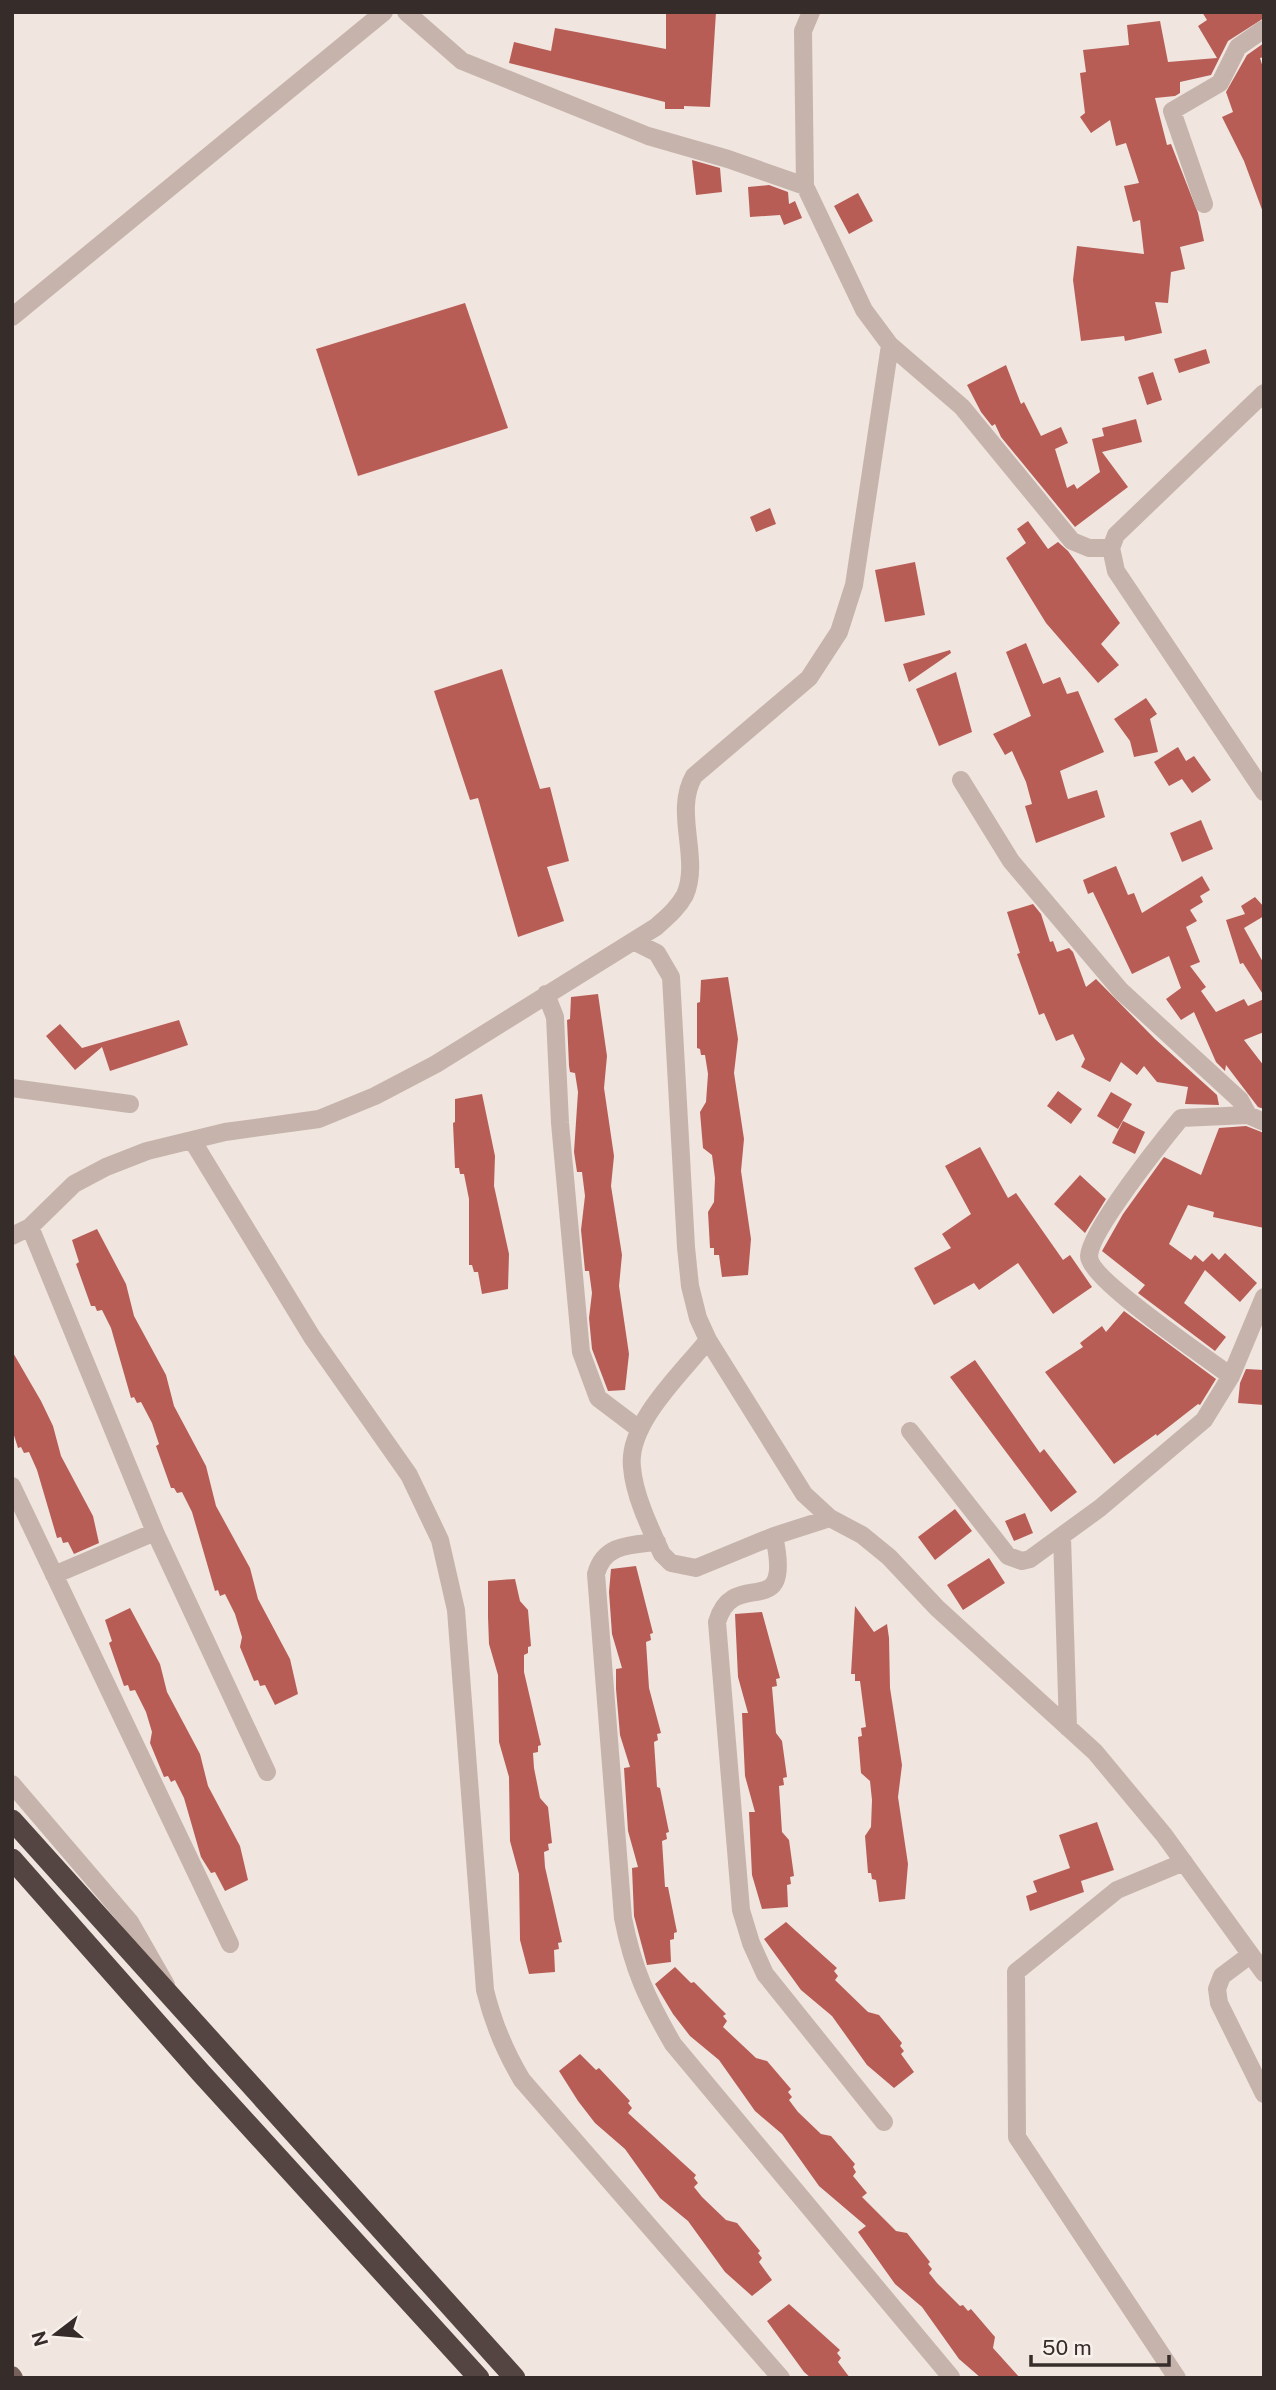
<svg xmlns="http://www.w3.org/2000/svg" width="1276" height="2390" font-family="'Public Sans',sans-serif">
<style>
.building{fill:#b75d56}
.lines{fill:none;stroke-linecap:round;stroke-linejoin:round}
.minor{stroke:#c6b4ac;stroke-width:18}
.major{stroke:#76615d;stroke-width:18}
.highway{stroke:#554542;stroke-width:21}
</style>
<rect width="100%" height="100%" fill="#f0e5df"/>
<path class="building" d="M666,12h50l-6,95 -26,-1v3h-19v-7l-156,-39 5,-21 37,9 4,-23 111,21z
M1202,12h62v6l-36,23 -17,34 -31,7v11l-5,3 -20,2 12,47 4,-1 27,69 6,28 -24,6 5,22 -14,3 -3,31 -13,-1 7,31 -37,8 -1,-5 -43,5 -8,-61 4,-34 67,8 -4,-34 -7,2 -9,-36 15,-3 -13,-40 -10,3 -6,-26 -19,13 -11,-16 5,-4 -5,-40 6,-1 -3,-22 46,-5 -2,-20 33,-4 8,41 49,-4 -19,-32 9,-6z
M1264,43v14l-4,1 4,13v144l-20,-54 -22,-44 11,-5 -7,-20 21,-37z
M692,160l28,8 2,24 -26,3z
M769,185l19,7 1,12 6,-3 7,17 -18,7 -4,-10 -30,2 -2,-30z
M858,193l15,28 -24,13 -15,-28z
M465,303l43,125 -150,48 -42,-127z
M1206,349l4,14 -31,10 -5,-14z
M1006,365l15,39 3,-2 17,34 20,-9 7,16 -13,6 12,39 7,-4 3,5 23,-17 -8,-33 12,-3 -2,-8 34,-9 6,23 -40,10 26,35 -53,40 -74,-90 -6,-13 -3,2 -11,-14 -14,-27z
M1153,372l9,28 -15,5 -9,-28z
M770,508l6,16 -20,8 -6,-15z
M1028,521l20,28 10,-7 10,9 52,72 -19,21 18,21 -21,18 -52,-60 -40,-65 20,-15 -9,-14z
M915,562l10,53 -40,7 -10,-52z
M1026,643l17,41 17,-7 7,17 11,-3 26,61 -44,19 8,28 29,-9 8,27 -69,26 -11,-37 7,-2 -6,-22 -14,-31 -7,4 -12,-21 38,-18 -25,-64z
M950,650l1,3 -42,29 -6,-18z
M502,669l38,120 10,-2 19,74 -22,6 17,54 -46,16 -40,-139 -8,2 -36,-109z
M956,672l16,60 -33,14 -23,-57z
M1146,698l11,16 -7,5 8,33 -24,5 -4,-16 -16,-22z
M1178,747l8,14 8,-5 17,24 -19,13 -10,-14 -13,7 -15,-24z
M1201,820l12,29 -31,13 -12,-29z
M1116,866l12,29 6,-2 8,20 60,-37 8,14 -10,6 3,6 -13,8 7,11 -11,6 14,35 -10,4 16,21 -5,4 15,21 28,-13 4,7 16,-7v33l-20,8 20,26v43l-6,-2 -32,-42 -1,6 -9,-9 -22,-50 -13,8 -15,-21 15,-11 -12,-32 -37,18 -39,-82 -5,2 -5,-14z
M1255,897l9,10v9l-20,12 20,36v32l-21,-33 -3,1 -14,-44 19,-6 -4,-8z
M1033,904l8,10 9,28 3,-1 4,11 12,-4 4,4 13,35 10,-8 59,60 62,56 2,10 -34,-1 3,-17 -31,-5 -13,-16 -7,9 -16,-13 -11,20 -29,-15 4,-8 -12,-25 -17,7 -12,-28 -5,2 -22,-61 3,-1 -13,-41z
M728,977l10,62 -4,34 10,66 -3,32 10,68 -3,36 -26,2 -3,-22h-5v-7h-4l-2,-36 6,-10 1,-24 -3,-23 -9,-7 -3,-36 6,-10 2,-28 -3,-19h-4l-1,-6 -3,-1v-45l3,-1 1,-22z
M598,994l9,62 -3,32 10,68 -3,30 11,69 -3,31 10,68 -4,36 -17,1 -16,-42 -3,-31 3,-25 -3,-22h-4l-4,-41 4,-34 -3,-24h-5l-3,-20 4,-60 -3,-19 -5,-1 -1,-6 -2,-46 3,-1 1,-22z
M179,1020l9,25 -78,26 -8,-24 -27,23 -29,-34 14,-12 22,24z
M1058,1091l24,18 -11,15 -24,-18z
M1111,1092l21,12 -14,25 -21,-13z
M482,1094l13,62 -1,30 15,68 -1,35 -26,5 -4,-22h-4l-2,-7h-3v-66l-5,-25h-4l-1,-6h-4l-2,-45 2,-1v-23z
M1123,1121l22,11 -10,22 -23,-11z
M1246,1126l18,7v95l-51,-11 1,-5 -26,-7 -19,39 22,16 4,-5 8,7 9,-9 7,7 6,-7 32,30 -17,19 -35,-32 -21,33 42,34 -11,14 -77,-58 7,-8 -43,-34 21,-37 41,-57 37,18 18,-47z
M980,1147l28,51 8,-5 47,67 7,-5 22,32 -39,27 -35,-51 -39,27 -5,-7 -40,22 -20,-37 37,-20 -9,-14 29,-20 -26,-48z
M1080,1175l26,24 -21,34 -31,-29z
M97,1229l29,55 8,32 32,59 8,31 32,60 10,40 34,62 8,31 32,60 8,35 -23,11 -10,-20 -5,1 -2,-6 -4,1 -14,-34 2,-10 -7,-23 -10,-20 -5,2 -2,-6 -3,1 -23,-79 -10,-20 -5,1 -3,-5h-3l-15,-42 3,-2 -7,-21 -11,-21 -4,1 -3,-6 -3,1 -20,-70 -9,-18 -5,1 -2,-5h-4l-15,-42 3,-2 -7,-22z
M1124,1311l92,68 -16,26 -2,-1 -41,32 -1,-2 -42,30 -69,-92 38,-25 -3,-4 22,-17 4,6z
M12,1351l29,50 12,25 8,30 32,60 6,27 -25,11 -6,-12 -5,1 -2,-6 -4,1 -20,-68 -8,-18 -5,1 -3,-6 -3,1 -6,-19z
M975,1360l65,93 4,-4 33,43 -26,20 -101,-135z
M1246,1369l18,1v35l-26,-2 2,-20z
M955,1509l17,22 -37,29 -17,-23z
M1025,1513l8,20 -19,8 -9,-20z
M989,1558l16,25 -42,27 -16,-25z
M636,1566l17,67 -3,1 1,6 -5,2 3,46 12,45 -4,1 1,6 -4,2 3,45 3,1 9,44 -3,1 1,6 -5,2 3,46h3l9,45 -3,1v6l-4,1 1,22 -24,3 -13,-49 -2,-48 6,-1 -10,-36 -4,-63 6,-1 -10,-32 -4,-46v-20l6,-1 -10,-34 -3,-42 2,-23z
M515,1579l5,22 8,9 3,36 -3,1v6l-4,2v17l17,73 -3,1v6l-5,1 1,15 6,30 8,9 4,36 -4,1 1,6 -5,2 1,15 17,75 -4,1 1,6 -5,1 1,22 -26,2 -9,-34 -1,-66 -9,-33 -1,-64 -10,-35 -1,-67 -9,-31 -1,-27v-36z
M855,1606l19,26 13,-8 2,14 1,50 12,77 -4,32 10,67 -3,35 -26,3 -3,-22 -4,-1 -1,-6h-3l-3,-37 6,-9 1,-27 -2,-19 -9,-8 -3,-36 4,-1 -1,-8 5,-1 -6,-46h-5v-7h-4z
M130,1608l30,56 7,28 33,62 8,32 32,60 8,34 -23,11 -10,-19 -4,1 -10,-16 -17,-59 -9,-18 -4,2 -3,-6 -4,1 -14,-34 2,-11 -6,-20 -11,-22 -5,1 -2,-6 -4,1 -15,-43 3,-2 -7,-21z
M762,1612l18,66 -4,1 1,7 -5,1 4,46 6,8 5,36 -4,1 1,7 -5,1 3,46 7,8 5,36 -4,1 1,7 -4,1 1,22 -26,2 -10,-34 -3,-63h6l-10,-36 -3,-63h6l-10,-36 -3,-63z
M1097,1822l17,48 -33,11 3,11 -54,19 -4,-15 11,-4 -4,-11 37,-13 -11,-33z
M786,1922l51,46 -3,3 4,5 -3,4 33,32 11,3 23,28 -2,3 4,5 -3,3 13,18 -20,16 -27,-23 -35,-49 -31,-26 -37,-51z
M675,1967l16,16 3,-1 32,32 -3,2 4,5 -4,6 33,31 11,3 24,28 -3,3 4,5 -3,3 9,12 23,22 10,2 24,28 -2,3 3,5 -3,4 14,17 -5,4 34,34 11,2 23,29 -2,2 4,5 -3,4 8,10 23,23 3,-1 5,6 3,-2 24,28 -2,11 27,30h-39l-22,-19 -37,-52 -27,-23 -37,-52 8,-6 -47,-40 -37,-52 -27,-23 -36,-51 -29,-24 -17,-22 -18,-30z
M580,2054l16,16 3,-2 31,33 -2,2 4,5 -4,5 68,62 -2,3 4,5 -4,4 8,10 24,23 11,3 23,28 -2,2 4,5 -3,4 13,18 -20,16 -27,-24 -37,-51 -28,-23 -35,-49 -30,-26 -17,-22 -19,-30z
M789,2304l51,46 -3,3 4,5 -3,4 12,16h-39l-7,-6 -37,-51z"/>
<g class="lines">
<path class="minor" d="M406,12l56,49 186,75 80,23 77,27
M811,12l-8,19 2,155 59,124 26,35 72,62 110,134 17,7h22
M1204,204l-32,-93 48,-28 18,-36 26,-18
M12,317l372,-305
M1264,393l-148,142 -5,13 5,23 148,221
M961,780l50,81 110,130 119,109 8,15
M633,941l24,12 14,24 15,270 4,39 8,32 10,22 96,154 26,24 32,17 27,22 48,51 158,144 69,83 100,138
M546,994l9,23 5,106 21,229 17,46 41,31
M12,1088l118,16
M192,1140l120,197 97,138 31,65 16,70 29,380c8,33 19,60 37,90l259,298
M30,1227l125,305 112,240
M12,1236l18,-9 44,-43 32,-17 41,-16 78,-19 94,-13 56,-23 61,-32 220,-137c11,-10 22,-19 29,-32 16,-37 -12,-83 9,-119l115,-98 30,-46 15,-47 36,-240
M708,1340c-26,33 -81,83 -76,127 2,28 18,61 30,87l9,9 25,5 78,-32 56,-18
M1231,1376c-23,-17 -142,-97 -142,-120 1,-25 73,-115 92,-138l67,-3 16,7
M910,1431l98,125 14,5 8,-2 70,-51 104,-88 27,-44 33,-79
M12,1486l218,458
M774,1536c20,91 -40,28 -57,86l24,288 10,33 14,31 119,148
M1062,1536l6,192
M657,1542c-27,3 -53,2 -61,32l27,344c10,51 24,81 50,126l278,333
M54,1575l101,-43
M12,1784l118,138 36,63
M1250,1955l-28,21 -5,13 2,14 45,91
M1177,2378l-160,-241 -1,-165 101,-82 67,-28"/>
<path class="major" d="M12,2375l2,3"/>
<path class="highway" d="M12,1820l503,558
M12,1859l189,214 278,305"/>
</g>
<rect width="1276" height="2390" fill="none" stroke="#362c2a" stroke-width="28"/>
<g transform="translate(56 2334) rotate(254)" stroke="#f8f0eb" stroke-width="5" paint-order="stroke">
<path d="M0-5L12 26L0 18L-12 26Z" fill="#362c2a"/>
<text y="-10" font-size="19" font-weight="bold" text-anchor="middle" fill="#362c2a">N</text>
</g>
<path d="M1031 2355v10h138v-10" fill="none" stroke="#362c2a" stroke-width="3.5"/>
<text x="1042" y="2355" font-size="21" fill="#362c2a" stroke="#f8f0eb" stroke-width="5" paint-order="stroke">50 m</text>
</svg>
